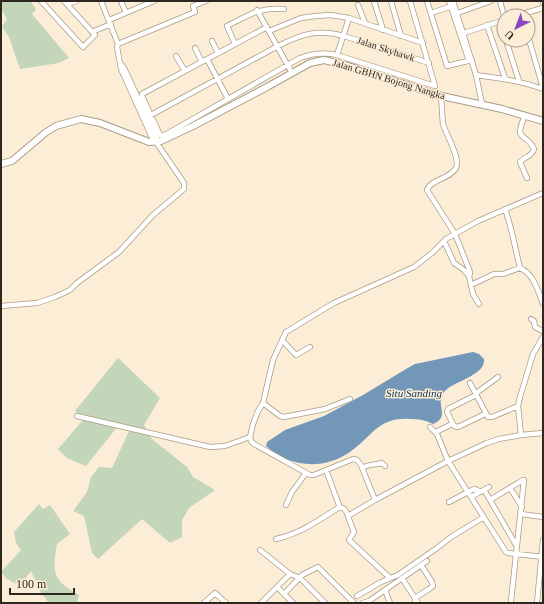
<svg xmlns="http://www.w3.org/2000/svg" width="544" height="604" font-family="Georgia,serif">
<style>
.green{fill:#c3d6b9}
.water{fill:#7397b9}
.lines{fill:none;stroke-linecap:round;stroke-linejoin:round}
.minor-casing{stroke:#aa9c87;stroke-width:6}
.tertiary-casing{stroke:#aa9c87;stroke-width:8}
.minor{stroke:#fff;stroke-width:4.5}
.tertiary{stroke:#fff;stroke-width:6}
.labels{text-anchor:middle;dominant-baseline:central;stroke-width:3;stroke-linejoin:round;paint-order:stroke}
.street-label{font-size:10px;fill:#2d271f;stroke:#fcedd7}
.water-label{font-size:11px;font-style:italic;fill:#0c3658;stroke:#fcedd7}
</style>
<rect width="100%" height="100%" fill="#fcedd7"/>
<path class="green" d="M1,1h29l6,8 -4,5 37,44 -10,5 -39,6 -11,-32 -7,-10 5,-8 -6,-11z
M118,358l42,40 -16,27 8,14 35,28 6,10 22,13 -26,18 -7,12v17l-12,6 -28,-24 -44,40 -6,-6 -8,-37 -11,-5 14,-19 4,-15 8,-10 13,1 17,-37 -11,-5 -32,40 -19,-8 -9,-9 26,-30 -9,-8z
M39,504l4,5 7,-4 20,29 -13,10c-5,27 -5,37 22,51l-2,8h-28l-8,-10 -10,-22 -11,15 -13,-7 -6,-7 20,-22 -5,-7 -2,-11z"/>
<path class="water" d="M473,352l6,2 5,5c2,15 -27,22 -37,30 -16,13 6,27 -14,35 -7,-4 -15,-5 -23,-5 -32,-2 -37,17 -60,33 -26,18 -60,16 -84,-6l1,-4 18,-12 39,-14 39,-21 43,-26 9,-5z"/>
<g class="lines">
<g class="minor-casing">
<path id="minor" d="M41,1l42,46 12,-12 -31,-34
M101,1l17,43
M121,1l5,12
M374,1l9,29
M391,1l10,35
M427,1l20,65 25,-6
M449,1l20,60
M453,1l23,74 6,29
M500,1l4,15
M543,1v2
M67,4l9,-3
M358,5l7,18
M257,10l35,63
M431,13l21,-7
M455,14l36,-13
M515,16l28,-8
M109,20l45,-19
M500,21l4,12
M487,25l18,53
M267,27l-125,67v2l18,39 3,1 137,-78c13,-5 24,-6 37,-3l98,31 -25,-85
M269,31l32,-13 15,-2 15,-1 18,3 74,25
M92,32l19,-8
M461,34l43,-14
M528,36l15,52
M506,40l13,41
M212,41l6,12
M235,44l-8,-18c22,-11 32,-19 57,-17
M195,48l7,14
M337,55l12,-37
M176,56l9,15
M207,59l21,40
M121,64l3,4 34,73
M476,75c23,3 45,6 67,14
M441,96c1,9 1,19 2,28 3,10 18,35 13,44 -6,11 -25,11 -29,22l28,44 14,35 1,4 -1,3
M151,115l127,-69c24,-12 38,-17 66,-10l85,27
M525,115c-12,29 1,16 9,34 -2,8 -9,7 -14,13l7,16
M154,142l-33,-73 -4,-22 1,-3 77,-32 -2,-6 13,-5
M543,193l-65,28 -32,18 -14,14 -18,14 -80,36 -48,29 -13,28 -10,43 -5,8 -5,13 -3,13 1,4 3,3 56,31h4l39,-16 4,1 4,5 14,35 73,-39 39,-18 12,-4 22,-4 22,-2
M505,209c7,19 10,39 15,59 14,6 18,23 23,36
M444,241l10,22 10,7 5,6 4,18 6,10
M471,285l23,-11h9l17,-6
M1,306l36,-3 18,-6 15,-7 7,-7 42,-31 34,-37 31,-26v-6l-28,-41
M531,319l3,2 1,6 8,4
M282,340l14,15 14,-8
M470,383l18,34h4l26,-11
M475,394l23,-17
M476,395l-28,14 -1,3 7,14 4,1 27,-13
M263,403l17,13 4,1 41,-8 25,-10
M77,416l133,31 15,-1 25,-9
M430,427l7,7 11,27 58,91 2,1 35,4
M436,432l16,-8
M521,435l-3,-29 2,-9 13,-43 10,-17
M362,468c7,-4 13,-3 20,-5l3,3
M326,470l14,38
M510,488l12,19
M486,493l30,52
M471,497l18,-10
M490,500l33,-20h1l-13,121
M449,502l23,-12 3,-1 6,3
M286,505l6,-13 14,-19
M521,514l22,3
M348,516l27,-16
M276,539c23,-5 42,-18 62,-31h5l3,3 8,21 -5,8 1,1 40,37
M260,550l30,24 -29,29
M290,574l10,4 25,25
M402,578l16,25
M277,587l16,16
M385,590l5,13
M284,594l18,-19 16,-8 36,36
M357,596l24,-14 17,-7 39,-27 14,-11 33,-20
M204,603l11,-10 11,10
M363,603l6,-2 58,-40
M415,603v-5l14,-9 4,-3 -1,-4 -11,-17
M537,603l6,-63"/>
</g>
<g class="tertiary-casing">
<path id="tertiary" d="M1,164l11,-3 33,-28 11,-7 25,-7 19,4 49,19 12,-1 32,-15 74,-39 43,-24 14,-3 21,5 92,30 65,14 41,12"/>
</g>
<use href="#minor" class="minor"/>
<use href="#tertiary" class="tertiary"/>
</g>
<g class="labels">
<g class="street-label">
<text transform="translate(386 49) rotate(18)">Jalan Skyhawk</text>
<text transform="translate(389 79) rotate(17)">Jalan GBHN Bojong Nangka</text>
</g>
<g class="water-label">
<text x="414" y="393">Situ Sanding</text>
</g>
</g>
<rect width="544" height="604" fill="none" stroke="#2d271f" stroke-width="4"/>
<g transform="translate(516 28) rotate(222)"><circle r="19" fill="#fcedd7" stroke="#a99e8d"/>
<path d="M0-3L7 15L0 10L-7 15Z" fill="#8949be"/>
<text y="-6" font-size="11" font-weight="bold" text-anchor="middle" fill="#2d271f">U</text>
</g>
<path d="M10 588v6h64v-6" fill="none" stroke="#2d271f" stroke-width="2"/>
<text x="16" y="588" font-size="12" fill="#2d271f" stroke="#fcedd7" stroke-width="3" paint-order="stroke">100 m</text>
</svg>
